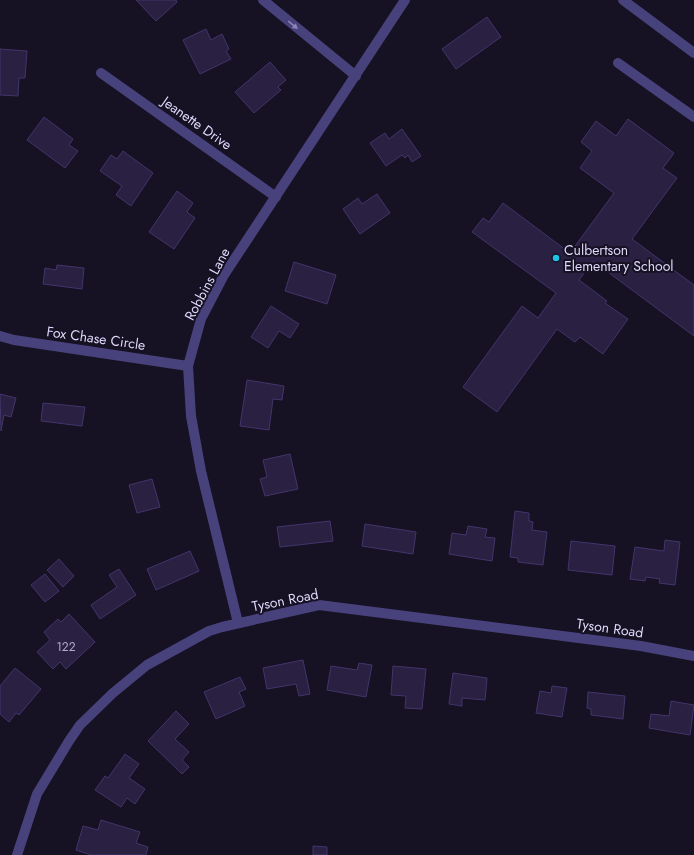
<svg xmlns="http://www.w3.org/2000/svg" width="694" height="855" font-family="Jost,sans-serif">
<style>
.building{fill:#292042;stroke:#43356b}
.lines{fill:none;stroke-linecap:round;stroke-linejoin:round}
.minor{stroke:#48427c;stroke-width:10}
.oneway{fill:#8c86b5}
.poi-dot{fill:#1dc3e2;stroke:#161123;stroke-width:1.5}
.labels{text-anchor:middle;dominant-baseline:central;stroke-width:4;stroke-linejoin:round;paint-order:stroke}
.number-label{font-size:12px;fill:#b1abcc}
.street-label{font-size:14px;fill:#ded9fa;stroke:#161123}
.poi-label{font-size:14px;fill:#ded9fa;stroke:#161123;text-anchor:start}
</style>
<rect width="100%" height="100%" fill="#161123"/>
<path class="building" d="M136,0h40l1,2 -21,19z
M487,17l14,20 -45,32 -14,-20z
M206,29l5,11 11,-6 7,15 -3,2 5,8 -31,15 -17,-34z
M0,49l27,2 -2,27h-6l-1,18 -18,-1z
M270,62l16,18 -8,7 3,3 -27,23 -19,-21z
M44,117l29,22 -4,6 9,6 -13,17 -38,-28z
M628,119l46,34 -11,15 14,10 -45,61 62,46v51l-101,-75 -14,19 28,21 -2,2 23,16 -25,35 -23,-17 -5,5 -18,-13 -60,83 -34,-25 59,-81 16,12 18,-25 -84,-61 11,-14 6,4 14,-19 67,50 44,-60 -34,-25 12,-17 -11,-9 15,-21 20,15z
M402,129l19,27 -9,6 -4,-7 -3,3 -3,-3 -16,11 -16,-23 15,-10 4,6z
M123,151l30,22 -22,33 -15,-11 6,-9 -22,-15 11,-16 6,4z
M177,191l16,12 -6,9 8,6 -21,31 -25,-17z
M377,194l13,19 -30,21 -17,-25 15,-11 4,6z
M294,262l42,13 -9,29 -42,-13z
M57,265l27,3 -2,21 -39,-5 2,-16 11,2z
M271,306l28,18 -9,14 -11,-7 -11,17 -17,-11z
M247,380l37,6 -2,14 -9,-1 -4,31 -29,-4z
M0,394l16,4 -5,19 -7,-2 -3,16z
M43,403l42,4 -3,19 -41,-5z
M290,454l8,35 -33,7 -5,-17 7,-2 -4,-17z
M152,479l8,28 -23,6 -8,-28z
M515,511l14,2v8l4,1 -1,8 15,2 -4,33 -25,-3v-4l-8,-1z
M330,521l3,20 -53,6 -3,-20z
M365,524l51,8 -3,22 -51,-8z
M468,526l19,3 -2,8 10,1 -3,23 -43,-7 3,-21 14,2z
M665,540l15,2 -5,43 -16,-2 1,-4 -14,-2 -1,4 -15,-2 5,-32 29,4z
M571,541l44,5 -3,29 -44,-5z
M190,551l9,20 -43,19 -9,-21z
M59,559l15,17 -11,11 -16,-17z
M119,569l17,26 -36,24 -9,-14 26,-18 -8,-12z
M45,574l14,17 -14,11 -14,-17z
M69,614l26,28 -29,27 -6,-7 -7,7 -16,-17 13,-12 -6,-8 14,-13 3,3z
M303,660l7,34 -11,2 -3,-12 -29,5 -4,-21z
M359,663l13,2 -6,32 -39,-7 4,-24 26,4z
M393,666l33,3 -4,40 -17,-1 1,-12 -15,-1z
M15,668l26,21 -22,26 -3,-2 -7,9 -9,-8v-28z
M453,673l34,5 -2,22 -23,-2v8l-13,-2z
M240,677l6,12 -7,3 6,14 -29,13 -12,-27z
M552,686l15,2 -5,29 -26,-4 4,-22 11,2z
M588,692l37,4 -2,23 -32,-4v-6l-4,-1z
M671,701l23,4 -4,30 -41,-7 2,-14 18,2z
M176,711l13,13 -14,15 14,13 -7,8 7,7 -7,7 -34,-33z
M125,754l14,10 -10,14 16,11 -10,15 -8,-6 -6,9 -26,-17 10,-14 3,2z
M101,820l39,12 -4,11 12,4 -2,8h-55l-15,-5 7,-24 15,4z
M313,846l14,1v8h-14z"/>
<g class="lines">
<path class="minor" d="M263,0l93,76
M623,0l71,53
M618,63l76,54
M101,73l175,124
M0,336l14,4 174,26
M238,623l-37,-152 -10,-55 -3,-50 13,-47 23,-44 181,-275
M17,855l20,-61 32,-53 11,-16 33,-32 34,-28 62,-34 13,-4 97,-22 322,41 53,10"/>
</g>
<defs><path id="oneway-solid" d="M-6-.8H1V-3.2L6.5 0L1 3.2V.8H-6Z"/></defs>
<use class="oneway" href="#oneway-solid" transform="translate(293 25) rotate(39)"/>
<circle class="poi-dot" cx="556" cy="258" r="4"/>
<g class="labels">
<g class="number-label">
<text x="66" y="647">122</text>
</g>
<g class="street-label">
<text transform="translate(197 123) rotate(35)">Jeanette Drive</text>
<text transform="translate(207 284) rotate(-62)">Robbins Lane</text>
<text transform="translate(96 338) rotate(8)">Fox Chase Circle</text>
<text transform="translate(285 600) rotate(-11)">Tyson Road</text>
<text transform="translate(610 628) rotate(8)">Tyson Road</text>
</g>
<g class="poi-label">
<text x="564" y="250">Culbertson<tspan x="564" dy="16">Elementary School</tspan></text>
</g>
</g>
</svg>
